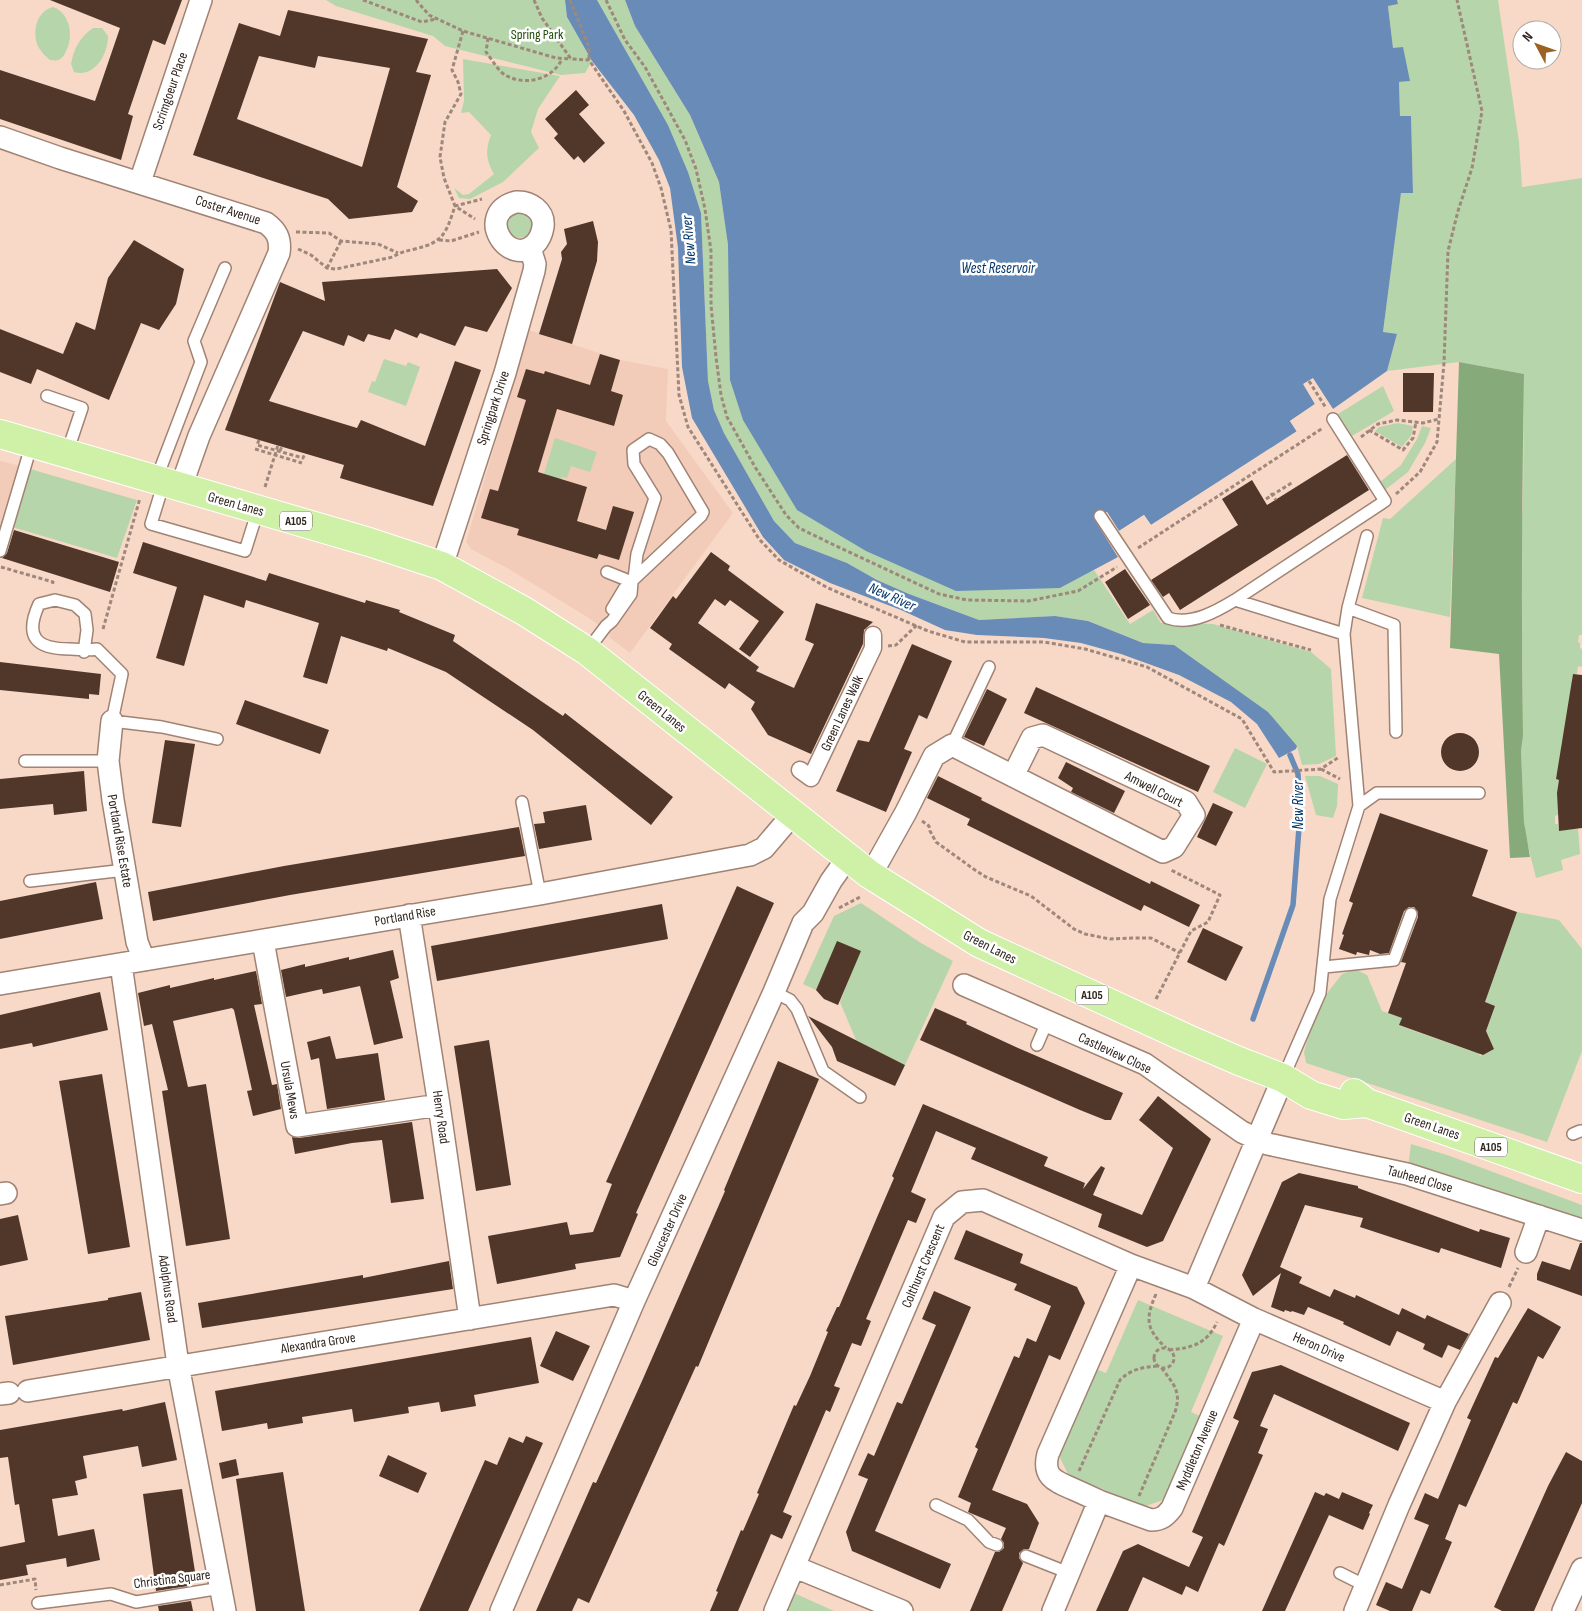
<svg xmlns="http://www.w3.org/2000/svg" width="1582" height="1611" font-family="'Sofia Sans Condensed',sans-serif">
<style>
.built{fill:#f2ccb8}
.green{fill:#b6d5ab}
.forest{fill:#87aa7b}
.water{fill:#688cb7}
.pier{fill:#f8d9c8}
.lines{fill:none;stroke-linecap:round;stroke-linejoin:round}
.stream{stroke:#688cb7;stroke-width:5.5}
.building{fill:#50372a;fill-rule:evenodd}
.service-casing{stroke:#a08374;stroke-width:14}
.pedestrian-casing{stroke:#a08374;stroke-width:19}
.minor-casing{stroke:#a08374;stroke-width:24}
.primary-casing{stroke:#fff;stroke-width:30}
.path{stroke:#9e877b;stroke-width:3;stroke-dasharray:4 2.5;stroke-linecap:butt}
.service{stroke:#fff;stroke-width:11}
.pedestrian{stroke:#fff;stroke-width:16}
.minor{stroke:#fff;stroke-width:21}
.primary{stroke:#cff0a7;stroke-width:28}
.labels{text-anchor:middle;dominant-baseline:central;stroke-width:5;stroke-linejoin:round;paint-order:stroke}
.shield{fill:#fff;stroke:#6f6662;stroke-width:1}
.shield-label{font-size:12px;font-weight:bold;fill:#31251f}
.park-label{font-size:14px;fill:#1f4c07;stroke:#fff}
.street-label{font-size:14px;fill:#31251f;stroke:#fff}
.water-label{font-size:15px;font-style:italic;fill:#00366b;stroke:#fff}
</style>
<rect width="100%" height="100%" fill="#f8d9c8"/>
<path class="built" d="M529,330l91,30 48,9 -2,52 67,92 -103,140 -21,-16 1,-3 -21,-16 -82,-50 -36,-19 -5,-7z
M0,461l21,5 -21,68z"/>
<path class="green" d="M326,0h239l2,17 25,44 -7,12 -24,2 -116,-29 -12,-10 -97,-30z
M597,0h28l10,26 55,89 29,67 9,63 332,343 34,-18 36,54 23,-14 8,13 52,1 98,28 20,17 5,87 -17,8 -17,1 -5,-19 -123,-101 -31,-2 -55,-22 -33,-5 -76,4 -70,-26 -32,-14 -30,-17 -52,-20 -21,-22 -50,-88 -10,-23 -6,-29 -7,-168 -13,-41 -20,-47z
M1397,0h101l21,142 3,45 60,-9v457h-3l-1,7 2,1v5l2,1v18l-4,-1 -1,8h-4l-1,6 10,22v34l-20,4 -1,6 3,1 -8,32 3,1 16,28 -17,1v6l-3,1v8h3l1,6 19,-1 2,25 -19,6 2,10 -27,8 -10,-40 -2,-16 -3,-71 2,-15 -2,-188 2,-51 1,-123 -65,-12 -72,9 10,-36 -14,-3 18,-139h12l-2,-77h-11l-1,-34 10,-1 -16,-33 -5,-43 9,-1z
M53,7c17,6 21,29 13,44 -1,3 -4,8 -8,9 -2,1 -5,0 -8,0 -4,-3 -8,-7 -11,-12 -8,-14 -3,-37 14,-41z
M93,28h9l6,8c0,18 -13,42 -34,36l-3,-8c3,-16 9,-27 22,-36z
M463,59l97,17 -22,33 -7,23 8,16 -36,34 -33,17 -11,-1 -5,-10 9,7 6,-1 25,-20c-8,-14 -9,-24 -3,-39l-22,-23 -8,1 3,-12z
M526,212l8,12c-6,26 -39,11 -23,-11z
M384,359l22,7 2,-4 12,5 -14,39 -38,-14 4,-11 3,1z
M1383,386l11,25 -42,25 -14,-22z
M1398,423l15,3 -2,10 -9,11 -27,-16 4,-4z
M1422,426l9,2 -6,15 -17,29 -23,18 -5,-8 21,-17 16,-26z
M555,438l42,14 -7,20 -19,-6 -4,12 -5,-1 -11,34 -17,-5z
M1456,459l-6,158 -88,-19 21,-80 7,1z
M30,469l107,31 -20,58 -105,-31z
M1235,748l32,16 -22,44 -32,-16z
M1305,776h15l18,8 -1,22 -4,12 -17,-3z
M861,903l60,40 32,18 -48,104 -49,-25 -16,-38 20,-51 -23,-9 -21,48 -13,-6 31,-68z
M1517,912l42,8 23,29v102l-35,91 -241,-79 -2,-11 7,-24 17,-36 14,-18 13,-5 12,6 15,36 20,7 -2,8 71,25 3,-9 6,14 14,-7 -6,-14 -4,2 11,-31 -10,-4z
M1411,1144l39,12 132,49v16l-174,-54z
M1138,1300l85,36 -32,76 9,4 -37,84 -20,7 -75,-33 -9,-18 37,-87 10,4z
M794,1593l40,18h-48z"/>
<path class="forest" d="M1459,362l65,12c-2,121 -3,241 -1,362l-2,15 3,71 6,35 -20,1 -11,-204 -49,-6z"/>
<path class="water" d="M565,0h32l71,125 20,47 13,41 7,168 6,29 10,23 50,88 21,22 52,20 30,17 32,14 70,26 76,-4 33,5 55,22 31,2 94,67 29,34 -1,3 -17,9 -22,-34 -26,-22 -52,-27 -58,-21 -40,-11 -37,-5 -67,-3 -32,-5 -44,-20 -71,-27 -46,-23 -21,-23 -71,-119 -10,-51 -4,-119 -8,-60 -11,-28 -25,-45 -42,-54 -25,-44z
M625,0h772l1,4 -10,2 5,42 10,-1 7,34 -11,1 1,34h11l2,77h-12l-18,139 14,2 -10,37 -54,38 -20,-30 -9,5 11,20 -25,17 7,10 -146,94 -7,-10 -25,16 -12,-19 -12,8 23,37 -58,31 -104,3 -90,-40 -69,-41 -54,-90 -13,-40 -2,-135 -9,-63 -29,-67 -55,-89z"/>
<path class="pier" d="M1313,378l21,33h-3l-19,-29 -5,3 11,20 -25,16 6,10 -1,2 -146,94h-3l-6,-9 -22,15 -4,-1 3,24 -2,1 -23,-37 12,-8 12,19 25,-16 7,10 146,-93 -7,-11 25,-17 -12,-20z"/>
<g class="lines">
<path class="stream" d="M1253,1019l40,-114 7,-90 -2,-41 -8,-19"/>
</g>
<path class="building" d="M50,0h132l-17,45 -12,-5 -25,74 5,2 -12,44 -121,-41v-49l95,31 25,-73z
M288,10l140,29 -12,33 15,3 -34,112 21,14 -6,11 -63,7 -21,-20 -135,-44 46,-132 41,13zM259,56l56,12 3,-12 72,12 -28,99 -125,-48z
M576,90l13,15 -10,9 26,29 -21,20 -6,-7 -4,4 -20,-22 4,-4 -13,-15z
M593,221l5,21 -1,19 -25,83 -33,-10 23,-75 -1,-7 6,-8 -3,-15z
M134,240l50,29 -8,35 -17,26 -18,-7 -32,77 -72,-31 -6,15 -31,-12v-43l63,25 13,-32 19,8 13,-52z
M497,269l15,19 -25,44 -22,-6 -10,20 -35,-13 -3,5 -22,-9 -5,11 -22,-6 -4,8 -16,-7 -4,11 -41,-15 -34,70 88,27 4,-8 64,26 30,-85 26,9 -48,136 -93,-28 4,-13 -119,-35 55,-148 45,19 -3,-19z
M600,354l20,6 -9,31 12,4 -9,31 -57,-17 -19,63 49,15 -10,34 29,9 7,-24 21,6 -15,48 -20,-6 -2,5 -80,-24 2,-6 -38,-11 9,-29 8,2 28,-91 -9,-3 9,-28 18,5 1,-3 45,14z
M1403,373h31l-1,39h-30z
M1347,455l22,35 -189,120 -11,-17 -6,4 -12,-17 87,-55 -16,-26 30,-19 15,25z
M14,530l105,32 -9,30 -108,-34 5,-5z
M143,542l123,39 3,-8 96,30 1,-3 34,10 -1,2 56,23 -2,6 110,75 2,-3 108,84 -22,28 -118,-95 -87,-58 -58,-24 -1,3 -46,-15 -14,48 -24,-7 16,-54 -73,-23 -2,8 -40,-13 -20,71 -28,-8 21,-71 -44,-14z
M711,552l19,14 -2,4 56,42 -34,45 -11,-8 20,-28 -29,-21 -5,6 -10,-7 -17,24 61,44 -3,4 38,17 20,-44 -9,-4 11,-37 57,19 -9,8 -1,14 -52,110 -43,-19 -17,-26 4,-7 -26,-19 -4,6 -56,-40 3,-5 -22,-16 23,-32 3,3z
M1125,569l25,36 -22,14 -23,-37z
M912,644l40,17 -25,58 -8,-4 -15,34 8,3 -26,60 -50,-21 22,-51 11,2z
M0,662l101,12 -2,21 -10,-1v5l-89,-9z
M1573,674l9,1v153l-23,3 -2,-38 2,-13 -3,-1z
M1036,687l174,79 -12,26 -174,-79z
M987,689l20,10 -23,47 -20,-9z
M245,700l84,30 -9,24 -84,-30z
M1441 752a19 19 0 1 1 38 0a19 19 0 1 1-38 0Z
M165,740l30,4 -14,83 -29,-4z
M1066,762l59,29 -11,22 -43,-21 2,-4 -15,-10z
M84,771l3,40 -33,4 -1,-11 -53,5v-30z
M938,776l44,22 -1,2 169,84 1,-3 49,24 -11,22 -45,-22 -3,6 -174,-86 3,-6 -43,-21z
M1213,803l20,9 -17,34 -19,-9z
M586,805l6,35 -53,9 -5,-25 11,-1 -2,-11z
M1380,813l108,37 -16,46 45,16 -32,90 10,4 -9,25 8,18 -11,6 -84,-30 3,-7 -14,-5 18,-50 -5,-1 17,-45v-5l-4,-5h-5l-5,4 -15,42 -9,1 -10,-4 -1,5 -12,-3 -1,3 -17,-6 5,-14 -2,-1 11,-31 -4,-2z
M519,827l6,29 -235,39 -137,26 -5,-29 136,-26z
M96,882l7,37 -103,20v-38z
M737,886l37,17 -138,310 2,1 -18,43 -45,7 1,5 -79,15 -9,-48 79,-14 3,13 23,-3 19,-48 -6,-2z
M662,904l6,35 -231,42 -6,-35z
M1203,928l40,19 -17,34 -39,-19z
M837,941l24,10 -23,54 -14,-6 -8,-9z
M393,950l6,28 -9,3 13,57 -29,7 -14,-59 -37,8 -1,-5 -36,8 -5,-27 24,-6v3l44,-10v3z
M256,971l6,33 -8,1 18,80 5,-1 4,25 -28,7 -6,-25 5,-1 -18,-80 -2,-2 -59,13 15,66 18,-3 24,155 -44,7 -24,-155 6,-1 -16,-66 -8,2 -6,-33 32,-8v3l44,-10v2z
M100,992l8,38 -75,17 -1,-4 -32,6v-34z
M935,1008l32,14 -1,2 52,24 105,45 -12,27h-6l-25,-10 -160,-70z
M808,1016l97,49 -10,21 -58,-25 -5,-14z
M330,1036l6,23 42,-6 7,47 -58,9 -8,-51 -8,2 -4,-18z
M489,1040l22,145 -35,6 -22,-145z
M778,1061l41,18 -111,264 -10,24 -2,-1 -107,237 -11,-5 -6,13h-36l57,-129 3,1 46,-102 83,-190 -1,-1z
M102,1074l28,173 -42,7 -29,-173z
M1158,1096l53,43 -48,102 -16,6 -49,-20 4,-13 -131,-55 5,-11 -40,-17 -25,61 15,7 -10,24 -8,-3 -42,99 5,2 -10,25 -9,-3 -18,43 6,2 -10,24 -4,-2 -43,102 9,4 -10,23 -11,-5 -33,77h-28l8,-19 -2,-1 25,-61 2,1 16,-37 -2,-1 37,-88 2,1 14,-30 18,-44 -2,-1 11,-24h2l39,-92 16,-37 -2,-2 31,-72 125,53 -4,9 41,17 -2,6 18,-23 4,2 -12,27 49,20 31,-67 -34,-28z
M412,1122l12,77 -33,4 -9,-63 -30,3 -57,11 -3,-17 7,1z
M1299,1173l59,13v2l121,44 1,-3 30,9 -9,30 -60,-20 -2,5 -79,-26 3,-9 -58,-13 -25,62 22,10 -3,6 31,14 4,-8 21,9 1,-3 43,20 3,-7 23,11 2,-4 42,19 -9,16 -12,-5 -6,13 -19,-9 2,-5 -28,-13 -7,15 -47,-22 1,-2 -36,-15 -4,8 -12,-4 -1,1 -6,-2 -1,2 -13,-5 10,-34 -28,23 -11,-21 40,-93z
M18,1215l10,45 -28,6v-47z
M966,1230l57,24 -3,9 57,24 8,16 -25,57 -11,-5 -57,135 35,14 12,19 -10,26h-5l-5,4v5l4,5 -21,48h-32l25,-59h4l5,-4v-5l-3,-4 5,-11 -38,-16 3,-9 -13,-6 20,-48 -3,-2 39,-91 5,2 8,-20 9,4 15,-36 -37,-16 3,-6 -63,-25z
M1580,1243h2v53l-45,-16v-6l5,-13 28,9z
M449,1261l4,28 -251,39 -4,-25 165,-28v3z
M934,1291l37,16 -96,224 76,33 -11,25 -88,-38 -6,-19 22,-53 -10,-4 10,-22 6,3 23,-54 5,2 34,-79 -14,-6z
M141,1292l9,48 -137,25 -8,-49 103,-16v-2z
M1528,1308l33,19 -18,32 -5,-3 -21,48 -4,-2 -47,105 -7,-3 -14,35 7,3 -22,52 -9,-4 -9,21h-22l-14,-6 10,-23 16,7 27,-64 -15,-6 11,-26 13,6 33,-79 -4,-2 28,-61 3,1z
M556,1331l34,15 -17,35 -33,-15z
M531,1337l8,46 -65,12 2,11 -35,6 -2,-10 -31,5 1,6 -55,9 -2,-13 -50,8 1,6 -35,6 -1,-6 -45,8 -7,-40z
M1281,1365l129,58 -12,28 -124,-57 -14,32 8,3 -10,24 5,2 -39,91 -5,-3 -21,49 -12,-6 -4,9 -39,-18 -15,34h-32l27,-60 15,-7 51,23 14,-30 -11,-5 47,-111 -6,-3 19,-46z
M165,1402l12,58 -35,7 -4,-21 -55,10 4,22 -12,3 3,14 -26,4 6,37 36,-7 6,31 -33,7 -1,-9 -40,7 2,10 -28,5v-33l25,-5 -6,-38 -4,1 -7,-48 -8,1v-28l122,-21 1,2z
M526,1436l17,7 -75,168h-49l66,-151 12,5 12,-28 14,6z
M1566,1452l16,9v42l-48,108h-32l-8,-4 54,-121z
M388,1455l39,18 -9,20 -39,-17z
M236,1459l3,16 -17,4 -3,-16z
M283,1472l22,139h-49l-20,-132z
M182,1489l14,89 -9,1 1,7 -32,5 -13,-97z
M1315,1492l9,4 2,-3 13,6 3,-7 31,13 -4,8 1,1 -7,16 -34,-15 -44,96h-23z
M191,1601l2,10h-34l-1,-5z"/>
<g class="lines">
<g class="service-casing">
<path id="service" d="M47,396l35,12 -15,45
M649,439l11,5 8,9 35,59 -2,4 -67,63 3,-25 18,-56 -21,-34 -1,-14z
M156,480l45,-118 -7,-21 31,-73
M164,482l-13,42 94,27 13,-41
M1100,516l68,102c23,8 49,-7 67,-18l109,34 15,172 -29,93 -10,94 -37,85
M0,551l32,-108
M607,572l25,10
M1235,600l150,-99 -52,-82
M1348,608l46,17 2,107
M612,609l12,-20 8,-7
M1344,634l4,-26 19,-72
M587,651l19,-25 6,-5 19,-27 1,-12
M84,652l3,-22 -2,-16 -10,-9 -20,-5 -16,4c-15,33 -3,45 31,45 10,0 16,2 27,0l25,25 -10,47 50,6 55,12
M952,745l37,-78
M25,761h83
M522,802l18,92
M1359,806l18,-13h102
M30,881l95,-11
M1324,967l70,-7 17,-46
M774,992l16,8 7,9 26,62 37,26
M1037,1045l10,-23
M1573,1134l7,-3h2
M936,1505l32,15 21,22 8,3
M1026,1556l43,17
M1340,1573l26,13
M38,1603l73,-9 25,8 85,-14"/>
</g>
<g class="pedestrian-casing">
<path id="pedestrian" d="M800,770l11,8 62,-130v-13"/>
</g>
<g class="minor-casing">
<path id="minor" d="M0,137l60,21 206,65c11,8 15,16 13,30l-80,183 -18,51
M140,182l61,-182
M516,202c14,-1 29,9 27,25 -1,6 -3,12 -8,17 -26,25 -62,-30 -19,-42z
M442,566l63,-193 29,-102 1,-7 -5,-16
M112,721l-4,40 5,39 24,142 7,18
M869,874l9,-12 28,-50 28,-56 18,-11 211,107 11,-5 20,-32 -8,-13 -143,-67 -11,3 -19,38
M409,915l30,190 31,214
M263,941l34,185 142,-21
M121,964l57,401 47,246
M0,984l540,-90 210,-39 14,-7 29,-34
M964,985l181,79 97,68 26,12 139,30 175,56
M0,1194l6,-1
M1526,1252l13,-36
M1194,1288l89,-210
M28,1391l586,-96 20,6
M0,1394l9,-1
M1445,1402l55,-99
M1099,1501c-8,-4 -17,-8 -26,-12 -18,-8 -31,-12 -25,-35l83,-189
M795,1567l107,44
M501,1611l133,-310 140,-309 29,-69 10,-10 18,-32 17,-24
M775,1611l169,-394 18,-15 21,-2 148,65 63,23 60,31 191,83 -46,103 -44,106
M1053,1611l46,-110 52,19c10,0 15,-4 21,-12l82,-189
M1563,1611l19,-42"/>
</g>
<g class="primary-casing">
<path id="primary" d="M0,434l369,108 73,24 82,45 63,40 282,223 110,69 209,96 51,22 44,17 28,17 32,10 24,-2
M1354,1093l13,10 215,76"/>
</g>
<path class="path" d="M363,0l59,22 14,-3
M416,0l13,15 34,16 93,27 15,1
M534,0l8,18 29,41 18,1 35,51 28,52 9,25 10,42 8,165 9,32 71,112 20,21 49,28 100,43 37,11h79l41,7 62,18 95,52 32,53 47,-3 18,-12
M570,0l19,47v13
M606,0l19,40 20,27 40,73 11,29 9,40 6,42v54l5,52 5,38 6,22 28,50 31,48 13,13 35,17 105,49 28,6 61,1 50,-10 39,-24
M463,31l-11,39 6,12 3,12 -16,28 -5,35 4,21 11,28 20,13
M488,38l-2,14c6,7 12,20 21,24 19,10 46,3 55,-17
M296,232l33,1 12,8 37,3 20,9
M439,240l12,1 28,-9
M298,249l13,6 16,13 9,1 57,-12c7,-5 14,-6 22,-8 29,-7 31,-16 40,-43l27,-7
M327,268l14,-27
M1309,381l17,27
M1369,430l34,20 10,-12 3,-16
M1361,437l17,-13 19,-4 26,3 16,-4
M259,440l-2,5 46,13 2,-5
M255,449l47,14
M280,451l2,-5
M265,487l13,-42
M1271,493l5,7
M1396,494l24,-22 17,-30 7,-79 4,-112 10,-40 14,-43 10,-57 -25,-111
M1266,499l27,-17
M1138,548l185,-120
M1,567l52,15 -1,4
M1220,625l91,25
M103,629l37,-131
M888,646l8,-1 21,-20
M1321,769l19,10
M922,821l7,5 1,5 6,11 39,28 11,7 45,19 43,33 11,5 25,5 22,-1h19l29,15
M839,908l23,-12
M1156,999l35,-68 17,-9 12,-27 -49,-25
M1509,1287l9,-19
M1156,1294c-11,25 -10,35 10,54
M1154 1358a10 10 0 1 1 20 0a10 10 0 1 1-20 0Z
M1169,1350c23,-2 38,-6 48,-28
M1079,1471l41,-91c11,-11 23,-13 38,-14
M1139,1496l36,-84c7,-21 -2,-28 -14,-45
M0,1585l35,-6 1,11"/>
<use href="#service" class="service"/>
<use href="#pedestrian" class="pedestrian"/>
<use href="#minor" class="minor"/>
<use href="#primary" class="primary"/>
</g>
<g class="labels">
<g class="shield">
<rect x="280" y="511.5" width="32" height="19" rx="4"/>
<rect x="1076" y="985.5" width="32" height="19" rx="4"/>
<rect x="1475" y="1137.5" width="32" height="19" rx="4"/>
</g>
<g class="shield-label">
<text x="296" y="521">A105</text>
<text x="1092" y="995">A105</text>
<text x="1491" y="1147">A105</text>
</g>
<g class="park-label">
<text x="537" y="34">Spring Park</text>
</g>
<g class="street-label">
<text transform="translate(170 91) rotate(-71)">Scrimgoeur Place</text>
<text transform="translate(228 210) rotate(18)">Coster Avenue</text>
<text transform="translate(493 408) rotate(-72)">Springpark Drive</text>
<text transform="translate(236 504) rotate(16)">Green Lanes</text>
<text transform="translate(662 711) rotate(39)">Green Lanes</text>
<text transform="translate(842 713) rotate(-65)">Green Lanes Walk</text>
<text transform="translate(1154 789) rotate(27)">Amwell Court</text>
<text transform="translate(120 841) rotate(80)">Portland Rise Estate</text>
<text transform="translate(405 916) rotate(-10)">Portland Rise</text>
<text transform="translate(990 947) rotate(27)">Green Lanes</text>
<text transform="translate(1115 1053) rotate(25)">Castleview Close</text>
<text transform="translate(290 1090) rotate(80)">Ursula Mews</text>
<text transform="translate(441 1117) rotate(82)">Henry Road</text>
<text transform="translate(1432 1126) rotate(19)">Green Lanes</text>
<text transform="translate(1420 1179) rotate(16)">Tauheed Close</text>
<text transform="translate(667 1230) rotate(-66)">Gloucester Drive</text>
<text transform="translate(923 1266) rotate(-67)">Colthurst Crescent</text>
<text transform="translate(168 1289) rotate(82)">Adolphus Road</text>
<text transform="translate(318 1343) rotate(-9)">Alexandra Grove</text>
<text transform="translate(1319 1347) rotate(24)">Heron Drive</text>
<text transform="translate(1197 1450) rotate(-67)">Myddleton Avenue</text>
<text transform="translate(172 1579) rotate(-7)">Christina Square</text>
</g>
<g class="water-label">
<text transform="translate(689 240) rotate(-95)">New River</text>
<text x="998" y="268">West Reservoir</text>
<text transform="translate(892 597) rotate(24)">New River</text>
<text transform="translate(1298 805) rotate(-90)">New River</text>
</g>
</g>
<g transform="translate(1537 45) rotate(311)"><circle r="24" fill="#ffffff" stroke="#ada8a5"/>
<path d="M0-4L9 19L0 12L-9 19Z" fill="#9c6222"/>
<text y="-8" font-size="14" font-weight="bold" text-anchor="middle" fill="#31251f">N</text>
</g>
</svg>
